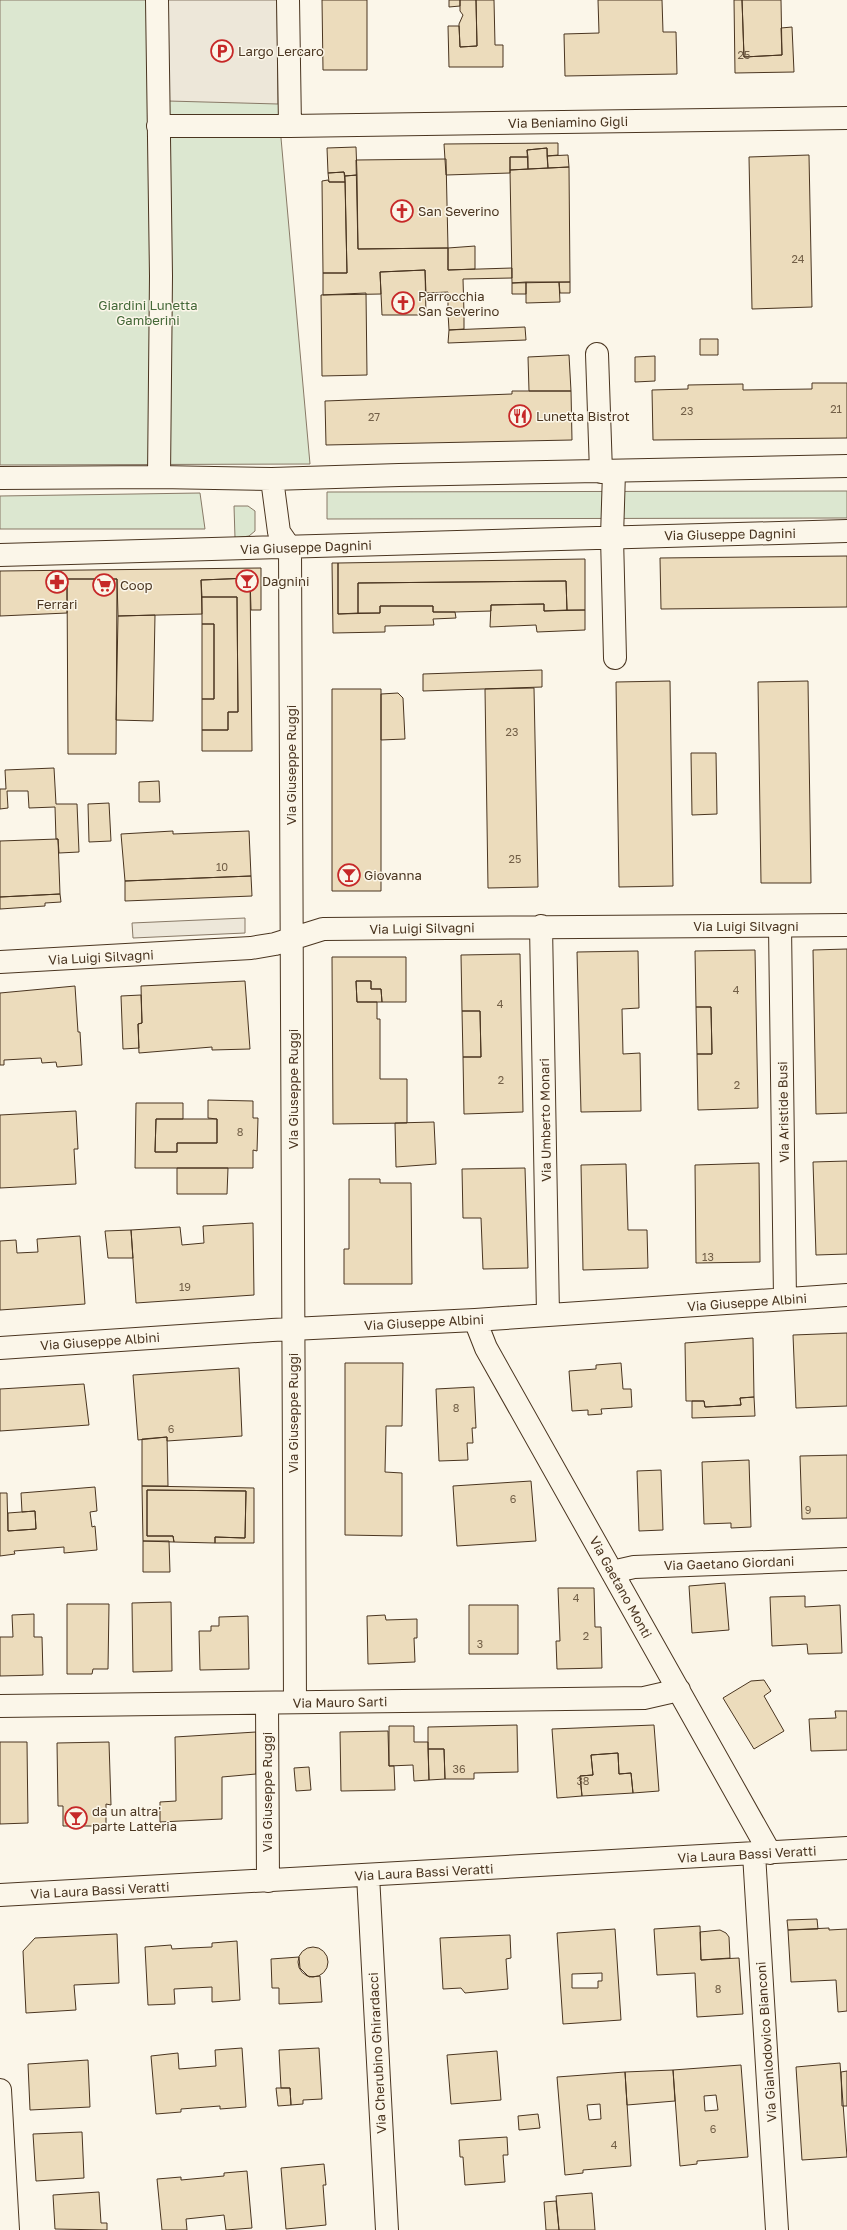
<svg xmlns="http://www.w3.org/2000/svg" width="847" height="2230" font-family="'Golos Text',sans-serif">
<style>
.green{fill:#dce7d0;stroke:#887966}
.parking{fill:#ede7d9;stroke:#887966}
.building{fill:#ecdcbc;stroke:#4a3520;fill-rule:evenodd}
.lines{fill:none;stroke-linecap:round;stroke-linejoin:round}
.minor-casing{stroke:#4a3520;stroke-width:24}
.minor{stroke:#fbf6e9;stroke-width:22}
.labels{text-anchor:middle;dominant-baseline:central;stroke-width:3;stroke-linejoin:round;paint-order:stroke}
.number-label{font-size:11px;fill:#725f47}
.poi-label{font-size:13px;fill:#4a3520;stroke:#fbf6e9;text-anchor:start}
.street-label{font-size:13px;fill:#4a3520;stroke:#fbf6e9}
.park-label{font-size:13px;fill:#436837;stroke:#fbf6e9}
</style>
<rect width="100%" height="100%" fill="#fbf6e9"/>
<path class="green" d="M0,0h279l2,138 29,326 -310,1z
M847,491v27l-520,1v-27z
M200,493l5,36h-205v-33z
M234,506h14l7,5v20l-6,5 -14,2z"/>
<path class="parking" d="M166,0h111l1,104 -110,-3z
M245,918v15l-112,5 -1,-15z"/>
<path class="building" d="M322,0h45v70h-44z
M449,0h11v6l-11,1z
M460,0h16l1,46 -17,1 -1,-23 4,-9 -3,-4z
M476,0h18l1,45h8v22h-54l-1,-41h11l1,21 17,-1z
M598,0h64l1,32h13l1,42 -112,2 -1,-42 35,-1z
M734,0h8l2,57 38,-2 -1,-27 11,-1 2,45 -59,1z
M742,0h39l1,55 -38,2z
M558,143v12l-11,1v-8l-20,2 1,7h-18v16l-64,2 -2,-31z
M356,147l1,28 -12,1 -1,-4 -16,1 -1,-25z
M547,148l1,20 -20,1 -1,-19z
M568,155l1,12 -21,1 -1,-12z
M809,155l3,152 -60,2 -3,-152z
M510,157h18v12l-18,1z
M446,159l2,89 -90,1 -2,-89z
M569,167l1,115 -58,1 -2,-113z
M344,172l1,10h-16l-1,-9z
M357,175l1,74 90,-1v22l64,-2v10l-49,1 1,34h-16v-21l-22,1 -1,-23 -45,2 1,22 -58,1v-22h24l-2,-97z
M328,180l1,2h16l2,91h-24l-1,-92z
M475,246v23l-27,1v-22z
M425,270l1,45h-44l-2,-43z
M526,282v12h-14v-11z
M526,282h33l1,20 -34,1z
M559,282h11v11h-10z
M366,293l1,82 -45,1 -1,-81z
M448,313h16v16l-15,1z
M525,327l1,13 -78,3 1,-13z
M700,339h18v16h-18z
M569,355l2,36h-42l-1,-34z
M655,356v25l-20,1v-25z
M812,383h35v55l-194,2 -1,-50 36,-1v-4l55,-1v6l69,-1z
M512,391h59l1,49 -246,5 -1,-44 187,-7z
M847,556v51l-186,2 -1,-51z
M585,559v51h-18l-1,-29 -208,2v30l-20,1v-51z
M332,563h6v51l42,-1v-7h53v6h22l1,6 -23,1 1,6 -49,1v6l-52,1z
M261,568v42h-10l-1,-32 -49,2 1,34 -84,2 -1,-37h-50v34l-67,3v-45z
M250,578l2,173h-50v-21h26v-18h10l-1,-115h-35l-1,-17z
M67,579h50l-1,175h-48z
M566,581l1,29 -23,1v-7l-53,1v6l-36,1h-22v-6h-53v7h-22v-30z
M202,597h35l1,115h-10v18h-26v-31h12v-75h-12z
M544,604v7l41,-1v20l-48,2 -1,-7 -46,2 1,-22z
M155,615l-2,106 -37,-1 2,-104z
M202,624h12v75h-12z
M542,670v17l-119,4v-17z
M670,681l3,205 -54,1 -3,-205z
M808,681l3,202h-50l-3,-201z
M534,688l4,199 -50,1 -3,-199z
M332,689h49v202h-49z
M398,693l5,5 2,41 -24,1v-46z
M691,753h25l1,61 -25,1z
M54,768l2,36h21l2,48 -20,1 -1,-14h-2l-1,-32 -26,1 -1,-17h-21l1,17 -8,1v-20h6l-1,-19z
M159,781l1,21h-21v-20z
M109,803l2,38 -22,1 -1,-38z
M173,831v3l76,-3 2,45 -126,5 -4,-47z
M58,839l2,55 -60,3v-56z
M251,876l1,20 -127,5v-20z
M60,894l1,8 -16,1v3l-45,3v-12z
M847,949v164l-31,1 -3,-164z
M755,950l3,158 -60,2 -1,-56h15l-1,-47h-15l-1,-56z
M638,951l1,57 -17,1 1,45 17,-1 1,58 -60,1 -4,-160z
M520,954l3,158 -59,2 -1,-57h18l-1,-46h-18l-1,-56z
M332,957h74v45h-24l-1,-13h-10v-8h-15l1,21h20v17h3v60h27v44l-74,1z
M245,981l5,68 -38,1v-3l-73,6 -1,-29 4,-1 -1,-37z
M356,981h15v8h10l1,13h-25z
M75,986l3,46h2l2,33 -25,2 -1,-5 -14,1 -1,-5 -37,2v5h-4v-72z
M141,995l1,28 -4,1 1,24 -16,1 -2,-53z
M696,1007h15l1,47h-15z
M462,1011h18l1,46h-18z
M208,1100l45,1v17h5l-1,33 -4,-1v18h-118l1,-65h47v16h-27l-1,33h22v-9h40v-24l-9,-1z
M76,1111l2,38h-4l2,35 -76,4v-73z
M156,1119h61v24h-40v9h-22z
M434,1122l2,42 -40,3 -1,-44z
M847,1161v93l-31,1 -3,-93z
M759,1163l1,99 -64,1 -1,-98z
M626,1164l2,66h19l1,38 -65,2 -2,-105z
M177,1168h51l-1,26h-50z
M525,1168l3,100 -45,1 -2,-51h-18l-1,-49z
M349,1179h31v4h31l1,101h-68v-35h5z
M253,1223l1,72 -118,8 -5,-73 49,-3 2,18 22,-2 -1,-17z
M131,1230l2,28h-25l-3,-27z
M80,1236l5,68 -85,6v-69l16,-1 1,13 21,-1 -1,-13z
M847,1333v73l-51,2 -3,-73z
M753,1338l1,59 -14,1 1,7 -36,2 -1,-6h-18l-1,-58z
M345,1363h58l-1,63h-16l-1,46 17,1v63l-57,-1z
M621,1363l2,26h8l1,18 -31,2 1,5 -14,1v-5l-16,1 -3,-40 27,-2v-4z
M239,1368l3,68 -75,5v-4l-29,3 -5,-65z
M84,1384l5,41 -89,6v-42z
M474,1387l2,41h-4l1,15h-6l1,17 -29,1 -3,-72z
M754,1397l1,19 -63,2v-17h12l1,6 36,-2 -1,-7z
M167,1437l1,49h-26v-47z
M847,1455v63l-45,1 -2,-63z
M749,1460l2,67 -20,1v-5l-27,1 -2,-62z
M661,1470l2,60 -24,1 -2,-60z
M531,1481l5,60 -79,5 -4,-60z
M142,1486l112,2v55h-39v-6l30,1 1,-47 -99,-1v46h26l1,6 -31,-1z
M95,1487l2,24 -7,1 2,15 3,-1 2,24 -33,3v-6l-50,4 1,3 -15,2v-63h7l1,38 28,-2 -1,-18 -13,1 -1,-19z
M147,1490l99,1 -1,47 -30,-1v6l-41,-1 -1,-6h-26z
M35,1511l1,18 -28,2v-18z
M143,1541h26l1,31h-27z
M725,1583l4,47 -37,3 -3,-47z
M558,1588h36l1,39h6l1,41 -45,1 -1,-28h4z
M805,1596v11l35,-2 2,48 -34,1 -1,-10 -35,2 -2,-49z
M171,1602l1,69 -39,1 -1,-69z
M67,1604h42l-1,65h-15l-1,5h-25z
M469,1605h49v49h-49z
M34,1614v23h8l1,38 -43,1v-39h13l-1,-22z
M385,1615l1,5 31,-1v19h-3l1,24 -47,2 -1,-48z
M248,1616l1,53 -49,1 -1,-39h12v-5h8v-9z
M764,1680l7,11 -7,5 20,35 -30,18 -31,-51 28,-17z
M835,1711h12v39l-36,1 -2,-32 27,-1z
M517,1725l1,47 -44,1v6h-29l-1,-30h-16v-22z
M654,1725l5,66 -26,2 -2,-20 -12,1 -1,-21 -27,2 2,20 -13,1 2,20 -25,2 -5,-69z
M389,1726h25v16h14l1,38 -15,1 -1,-16 -24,1z
M388,1731l1,35h5l1,24 -54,1 -1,-59z
M256,1732v42l-34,3v42l-62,3v-20l16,-1 -1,-64z
M0,1742h27l1,81 -28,1z
M109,1742l2,63 -5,-1v22h-43v-20h-5l-1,-63z
M428,1749h16l1,30 -16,1z
M618,1753l1,21 12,-1 2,20 -51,3 -2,-20 13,-1 -2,-20z
M309,1767l2,23 -15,1 -2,-23z
M817,1919l1,10 -30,1 -1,-10z
M700,1926l1,34 38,-2 4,56 -46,3 -2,-44 -38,2 -3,-46z
M829,1928v2l18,-1v82l-9,1 -2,-32 -45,2 -3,-52z
M615,1929l6,91 -58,4 -6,-91zM602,1973v8h-4v7h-26v-14z
M720,1930l6,3 3,4 1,21 -29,2 -1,-28z
M117,1934l2,49 -45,2 2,25 -50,3 -3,-62 12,-13z
M510,1935l1,23 -5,1 2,30 -43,4 -4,-5 -18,1 -3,-51z
M237,1941l3,59 -28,2v-15l-38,2 1,15 -27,1 -3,-58 26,-2 1,4 17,-1 23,-1v-4z
M298 1962a15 15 0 1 1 30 0a15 15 0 1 1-30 0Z
M299,1957l1,11 9,9 11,-1 2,26 -43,2v-16h-7l-1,-29z
M242,2048l4,59 -26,2v-3l-39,3v3l-25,2 -5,-58 27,-3 1,16 37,-3 -1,-16z
M319,2048l3,51 -19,1v4l-12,1 -1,-17h-9l-2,-38z
M497,2051l4,49 -50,4 -4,-49z
M88,2060l2,47 -60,3 -2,-46z
M840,2063l7,94 -45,3 -6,-93z
M741,2065l7,92 -51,4v3l-17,2 -7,-96zM716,2095l2,15 -13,1 -1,-15z
M673,2070l2,31 -48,4 -2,-33z
M847,2071v35h-5l-1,-34z
M625,2072l6,94 -48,4v3l-18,2 -8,-98zM600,2104l1,15 -12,1 -2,-15z
M276,2088h14l1,17 -13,1z
M538,2114l2,14 -21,2 -1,-14z
M82,2132l2,46 -48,3 -3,-47z
M507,2137l1,18h-5l2,27 -40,3 -2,-28h-3l-1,-17z
M324,2164l2,21h-3l3,40 -40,4 -5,-61z
M247,2171l5,57 -26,2 -2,-15 -38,4 1,11h-25l-5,-51 24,-2v3l43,-4v-3z
M99,2192l2,31h6v7l-52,-1 -2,-34z
M592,2193l3,37h-36l-3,-34z
M556,2201l3,29h-13l-2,-28z"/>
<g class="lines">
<g class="minor-casing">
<path id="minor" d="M157,0l4,276 -2,201
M288,0l2,126
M158,126h132l557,-8
M597,354l4,118
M614,472l-2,65 3,121
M0,478l159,-1 113,2 127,-4 448,-9
M272,479l7,53 11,16 5,1154
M0,555l847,-24
M541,926l7,389
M780,926l5,373
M0,962l251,-14 24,-4 48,-15 524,-4
M475,1320l11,28 284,505
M0,1348l272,-18 203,-10 372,-25
M612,1572l22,-5 213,-8
M267,1703l1,178
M0,1706l644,-8 35,-8
M754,1854l23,376
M368,1875l19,355
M0,1895l847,-47
M0,2090l8,140"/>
</g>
<use href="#minor" class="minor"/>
</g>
<defs>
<g id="parking-ring" transform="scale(1.15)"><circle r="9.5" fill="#fbf6e9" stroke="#c62828" stroke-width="1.5"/><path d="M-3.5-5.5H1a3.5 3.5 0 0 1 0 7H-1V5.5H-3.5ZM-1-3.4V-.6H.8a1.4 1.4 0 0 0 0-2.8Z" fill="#c62828"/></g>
<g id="church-ring" transform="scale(1.15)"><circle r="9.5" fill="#fbf6e9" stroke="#c62828" stroke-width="1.5"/><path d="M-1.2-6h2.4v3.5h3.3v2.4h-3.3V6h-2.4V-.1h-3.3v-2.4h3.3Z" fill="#c62828"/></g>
<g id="restaurant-ring" transform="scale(1.15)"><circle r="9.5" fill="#fbf6e9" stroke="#c62828" stroke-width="1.5"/><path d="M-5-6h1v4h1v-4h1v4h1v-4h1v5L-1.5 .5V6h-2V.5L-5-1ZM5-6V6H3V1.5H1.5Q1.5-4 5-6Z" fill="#c62828"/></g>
<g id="bar-ring" transform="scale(1.15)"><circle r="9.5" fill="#fbf6e9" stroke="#c62828" stroke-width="1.5"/><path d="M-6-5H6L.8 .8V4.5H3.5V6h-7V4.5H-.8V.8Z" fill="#c62828"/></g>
<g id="pharmacy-ring" transform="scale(1.15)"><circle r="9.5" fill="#fbf6e9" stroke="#c62828" stroke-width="1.5"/><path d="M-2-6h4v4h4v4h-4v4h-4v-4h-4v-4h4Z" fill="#c62828"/></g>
<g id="supermarket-ring" transform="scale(1.15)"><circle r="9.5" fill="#fbf6e9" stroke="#c62828" stroke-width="1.5"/><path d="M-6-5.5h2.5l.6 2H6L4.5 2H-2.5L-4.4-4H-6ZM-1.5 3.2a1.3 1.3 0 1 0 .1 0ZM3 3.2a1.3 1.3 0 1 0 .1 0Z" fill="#c62828"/></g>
</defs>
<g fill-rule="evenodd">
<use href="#parking-ring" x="222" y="51"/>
<use href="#church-ring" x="402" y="211"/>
<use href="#church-ring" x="403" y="303"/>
<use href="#restaurant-ring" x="520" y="416"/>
<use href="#bar-ring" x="247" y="581"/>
<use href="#pharmacy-ring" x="57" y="582"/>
<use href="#supermarket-ring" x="104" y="585"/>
<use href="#bar-ring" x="349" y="875"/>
<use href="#bar-ring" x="76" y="1818"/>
</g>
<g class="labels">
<g class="number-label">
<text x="744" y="54">25</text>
<text x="798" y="258">24</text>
<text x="836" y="408">21</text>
<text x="687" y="410">23</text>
<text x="374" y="416">27</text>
<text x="512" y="731">23</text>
<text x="515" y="858">25</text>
<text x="222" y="866">10</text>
<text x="736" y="989">4</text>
<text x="500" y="1003">4</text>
<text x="501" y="1079">2</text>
<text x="737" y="1084">2</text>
<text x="240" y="1131">8</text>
<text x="708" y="1256">13</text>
<text x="185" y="1286">19</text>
<text x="456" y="1407">8</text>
<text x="171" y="1428">6</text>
<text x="513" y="1498">6</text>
<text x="808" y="1509">9</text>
<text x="576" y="1597">4</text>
<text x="586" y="1635">2</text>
<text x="480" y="1643">3</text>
<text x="459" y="1768">36</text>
<text x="583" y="1780">38</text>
<text x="718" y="1988">8</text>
<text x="713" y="2128">6</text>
<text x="614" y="2144">4</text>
</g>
<g class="poi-label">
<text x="238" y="51">Largo Lercaro</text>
<text x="418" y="211">San Severino</text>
<text x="418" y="296">Parrocchia<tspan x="418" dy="15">San Severino</tspan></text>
<text x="536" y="416">Lunetta Bistrot</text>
<text x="262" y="581">Dagnini</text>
<text x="120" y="585">Coop</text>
<text x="57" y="604" text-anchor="middle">Ferrari</text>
<text x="364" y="875">Giovanna</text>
<text x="92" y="1811">da un altra'<tspan x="92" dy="15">parte Latteria</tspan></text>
</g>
<g class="street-label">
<text transform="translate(568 122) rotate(-1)">Via Beniamino Gigli</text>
<text transform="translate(730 534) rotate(-1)">Via Giuseppe Dagnini</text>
<text transform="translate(306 547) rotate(-2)">Via Giuseppe Dagnini</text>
<text transform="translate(291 765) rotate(-90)">Via Giuseppe Ruggi</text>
<text x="746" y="926">Via Luigi Silvagni</text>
<text transform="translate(422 928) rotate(-1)">Via Luigi Silvagni</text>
<text transform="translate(101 957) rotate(-3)">Via Luigi Silvagni</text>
<text transform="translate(293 1089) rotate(-90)">Via Giuseppe Ruggi</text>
<text transform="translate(783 1112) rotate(-91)">Via Aristide Busi</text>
<text transform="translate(545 1120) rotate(-91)">Via Umberto Monari</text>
<text transform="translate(747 1302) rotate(-4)">Via Giuseppe Albini</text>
<text transform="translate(424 1322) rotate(-3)">Via Giuseppe Albini</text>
<text transform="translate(100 1341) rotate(-4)">Via Giuseppe Albini</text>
<text transform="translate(293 1413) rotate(-90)">Via Giuseppe Ruggi</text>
<text transform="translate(729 1563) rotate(-2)">Via Gaetano Giordani</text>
<text transform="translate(621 1587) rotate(61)">Via Gaetano Monti</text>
<text transform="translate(340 1702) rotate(-1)">Via Mauro Sarti</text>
<text transform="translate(267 1792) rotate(-90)">Via Giuseppe Ruggi</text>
<text transform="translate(747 1854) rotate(-3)">Via Laura Bassi Veratti</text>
<text transform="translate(424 1872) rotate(-3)">Via Laura Bassi Veratti</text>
<text transform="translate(100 1890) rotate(-3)">Via Laura Bassi Veratti</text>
<text transform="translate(766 2042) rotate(-94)">Via Gianlodovico Bianconi</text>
<text transform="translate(377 2053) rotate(-93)">Via Cherubino Ghirardacci</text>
</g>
<g class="park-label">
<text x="148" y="305">Giardini Lunetta<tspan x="148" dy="15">Gamberini</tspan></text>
</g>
</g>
</svg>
